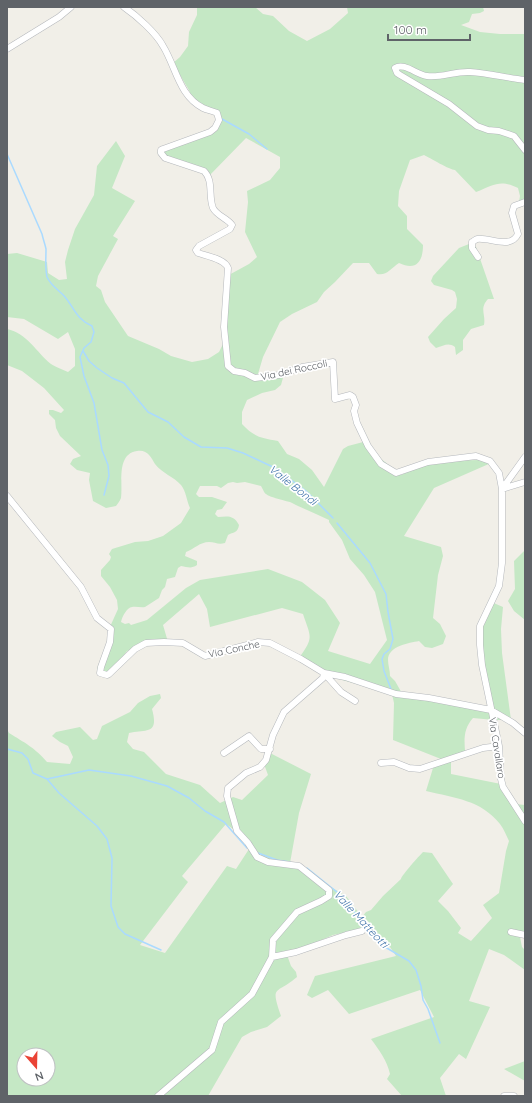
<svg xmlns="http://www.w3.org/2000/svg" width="532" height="1103" font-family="Quicksand,sans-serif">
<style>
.green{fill:#c5e8c5;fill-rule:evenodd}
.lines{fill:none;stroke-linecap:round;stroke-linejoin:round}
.stream{stroke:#aadaff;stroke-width:1.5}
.minor-casing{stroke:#b5b8bc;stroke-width:7}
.minor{stroke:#fff;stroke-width:6}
.labels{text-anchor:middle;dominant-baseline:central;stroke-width:3.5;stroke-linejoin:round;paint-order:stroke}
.street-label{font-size:10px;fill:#5f6368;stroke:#fff}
.water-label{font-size:11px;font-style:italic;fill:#4174aa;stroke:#fff}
</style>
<rect width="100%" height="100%" fill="#f1efe8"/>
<path class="green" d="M197,7h58l8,7 10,2 16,15 18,10 23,-12 18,-16 -1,-6h136l1,4 -4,2 -8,1 -3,8 -8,3 19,7 20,2h25v169l-6,-1 1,-6 -2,-8c-18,-9 -24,-3 -42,4l-21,-22c-5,0 -25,-12 -31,-15l-14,5 -11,31 -1,15 9,10v13l16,16c0,17 -7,26 -24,18 -8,5 -12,13 -22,11l-8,-11h-16l-18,19 -11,10 -7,10 -25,12 -12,8 -17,35 -5,17h26l-3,11 -6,5 -13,3 -15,7 -5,12v12c12,13 19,14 36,17l9,13 12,5 13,11 12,17 19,-38 5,-3 19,-5 2,8 32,26 29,-14 50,-1 11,3 -57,25 -30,48 37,11 2,9 -5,19 -5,43 7,6 6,12 -3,8 -11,4 -7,-1 -6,-6c-10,2 -31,5 -31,19 0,5 2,10 2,16l5,5 8,14 87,17 -11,-90 10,-21 14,6 -2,22 1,24 9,67h-17l-21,-2c-9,10 -9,20 -8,33l-14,9v14l50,10 14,20 10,1v126l-6,1 3,15 3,3v20l-21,-15 -15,-6 -20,52 21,6 -24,52 -7,-5 -19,24 6,18h-44l-15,-17 3,-5c-3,-14 -11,-24 -19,-35l63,-22 -14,-27 -71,24 -21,-24 -16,8 -5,-3 8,-19 81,-20 -6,-9 -11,-5 -4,-8 -6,-3 -3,-3 -33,7 -46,20 4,11 5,6 1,5c-21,18 -27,7 -16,39l-14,11 -16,5 -9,5 -34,59h-201v-367l2,4c16,10 25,14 38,29l23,2 3,-7 -5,-11 -8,-4 -8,-6 4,-4 24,-5 13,13 4,-1 5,-13 28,-14 8,-9 12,-7 10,-2 1,4 -9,11c7,26 -5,20 -23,24l-2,9 6,7 11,3 22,22 34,11 20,18 13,-6 9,3 26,-25 -4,-11 6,-11 41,21 -12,39 -9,50 56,33 16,21 4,-5 5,-2 12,-14 18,-17c1,-4 18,-23 22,-27l9,1 21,31 -15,17 10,10 13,17 -3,5 13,8 21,-23 -9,-13 16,-12 7,-42 3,-10c-3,-6 -5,-12 -9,-17 -19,-24 -45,-26 -74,-33l7,-23 7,-4 1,-5 -48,-19 1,-37 -2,-9 -67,-19 -26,-17c15,-21 12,-20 4,-44l-21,-6 -72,19 -3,-18 -8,-15 -36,31 5,17 -23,3 -18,6 -16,22h-12l-2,-4 12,-32v-8l9,-20 -1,-9 -7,-13 -9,-11v-6l9,-10 1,-3 -2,-3 3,-5 23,-7 13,-1 15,-5 18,-13 9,-15c-3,-6 -4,-17 -9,-23 -7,-8 -19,-12 -26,-21 -4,-7 -8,-15 -18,-13 -21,3 -14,32 -16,47 -1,3 -3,5 -5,8l-10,2 -13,-7 -4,-21 1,-7 -13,-3 -7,-6 3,-5 8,-3 -21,-20 -4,-8 -1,-8 -6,-6v-4h4l8,3 3,-3 -20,-22 -22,-17 -15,-6v-36c20,4 29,23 44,35 4,3 11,5 17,8l7,-6v-17l-7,-17 -10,7 -34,-20 -17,-2v-63l10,-1 30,9 1,11 11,7 8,-1 -2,-17 3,-12 7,-21 19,-34 3,-29 19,-25 9,15 -13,32 23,13 -22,35 5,3 -20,37 -2,10 5,4 4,12 23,34 31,13 12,7 21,6 16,-3 11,-7 6,-12 2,-64 22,-12 8,-7 -12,-25 3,-30 -1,-11 23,-11 10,-12v-11l-34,-19 -38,39 -15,-11 -36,-13 48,-19 14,-12 1,-6 -31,-19 1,-5 -17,-29 7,-6 8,-11 1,-14 8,-17zM233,482l4,1 8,-1 16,4c2,3 3,7 5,8 3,3 20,7 24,8 3,1 5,3 8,4 11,5 21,9 31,14v2l13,18 8,19 14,16 11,17 12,48 -17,24 -42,-13 12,-28 -15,-23 -23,-18 -34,-13 -68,11 -14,8 -39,32 -16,5 -2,-2 -4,1 -4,-2c1,-5 6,-15 11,-15 4,-1 9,1 13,0l14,-9 3,-8 3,-3 2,-8 8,-2 3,-9 3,-2c7,1 10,3 16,-1v-4l-12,-5 1,-4c8,-3 14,-10 23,-10 6,0 9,3 16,1l3,-8c5,-3 10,-2 11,-10 -5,-10 -11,-9 -21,-8l-3,-3 2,-4 5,-1 5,-7 -15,-5h-13l-3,-3 4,-8h17l4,2 7,-5zM226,824l14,10 11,12 -15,23 -9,-3 -62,87 -25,-8 48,-63 -6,-6zM24,1055h24v24h-24z
M469,244l7,3 18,52h-6c-9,10 -2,15 -4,26l-13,4 -8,11v10l-7,5 -1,-8c-7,-5 -11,-1 -19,1l-6,-6 -2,-5 16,-18 12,-11 1,-9 -2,-7 -3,-2 -18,-5 -3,-4 2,-5 26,-28z
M525,550v70l-11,-9 -6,-10 7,-12 -1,-28z
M525,1061v20l-21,-12z"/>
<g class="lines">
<path class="stream" d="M222,119l27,15 18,15
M7,154l35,80c1,5 3,10 4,15 0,9 -1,19 1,28 4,9 12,13 18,20 10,12 11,22 27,29l2,6 -3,10 -7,6 -4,9 4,19 10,27 8,47 6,15 1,11 -5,19
M83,351l6,10 8,7 15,10 12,5 24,29 20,10 16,15 17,10 26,1 16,5 32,15 31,23 27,27
M337,523l33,40 16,31 2,18 5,27 -3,10 -6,5 -2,5 2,12 7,18
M7,749l15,4 6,6 5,14 14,6 12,14 38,33 10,13 5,19 -1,48 7,21 7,7 36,16
M47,779l42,-9 42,6 36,10 22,12 16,13 19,11 23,26
M258,853l19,7 13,2
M307,868l30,24 12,16 9,7 7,11 20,21 24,14 7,9 5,16 2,14 5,9 12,34"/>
<g class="minor-casing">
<path id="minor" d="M124,7c13,9 32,26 39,39 13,21 16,50 40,62 4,2 10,3 14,5l2,7 -4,8 -5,4 -47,17 -2,1v3l4,5 39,13c10,10 4,25 9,37 4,8 14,10 19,17l-2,4 -31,17 -3,4 2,3c9,3 27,6 30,15l-4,59 4,39 6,5 11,2 10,5 24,-3 23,-8 31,-5 2,37 15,-4 3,2 3,8 -2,6 3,12 11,23 13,18 15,9 32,-11 48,-6 14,5 9,12 3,16v74l-3,23 -19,40v19l2,20 17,81 2,33 2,8 22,34
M7,49l52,-32 12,-10
M525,80c-18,-2 -37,-7 -55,-8 -15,-1 -28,6 -43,4 -10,-1 -23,-14 -32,-8l2,5 3,2 49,29 28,22 11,4 11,1 15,5 11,14
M478,257l-6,-9v-6c1,0 4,-3 5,-3 13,-2 33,11 41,-5l-6,-21 2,-7 11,-4
M502,489l23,-32
M502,489l23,-7
M7,496l74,91 16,31 14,11 -1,13 -9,25 -1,6 7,2 2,-1 26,-25 11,-6 18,-1 19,1 22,13 53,-14 12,1 31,16 23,14 21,4 51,17 33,4 62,12 22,13 12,10
M324,673l17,19 14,9
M224,753l25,-17 12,13h9
M381,763l13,-1 15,6 11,1 63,-21 16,-2
M511,932l14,3
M272,957l24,-5 50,-17 16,-4
M158,1096l54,-46 9,-28 31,-28 20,-37 1,-17 24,-28 24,-11 8,-5v-6l-30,-24 -31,-4 -11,-5 -9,-14 -11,-12 -10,-35 1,-8 18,-15 14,-6 6,-7 7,-25 11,-23 39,-34 1,-5
M504,1096h10"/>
</g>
<use href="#minor" class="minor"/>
</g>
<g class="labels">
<g class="street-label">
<text transform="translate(294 370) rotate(-12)">Via dei Roccoli</text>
<text transform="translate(234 649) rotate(-12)">Via Conche</text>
<text transform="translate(497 748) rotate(81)">Via Cavallaro</text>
</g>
<g class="water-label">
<text transform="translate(293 485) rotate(38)">Valle Bondi</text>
<text transform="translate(361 919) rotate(47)">Valle Matteotti</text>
</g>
</g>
<rect width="532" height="1103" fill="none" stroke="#5f6368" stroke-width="16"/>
<g transform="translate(36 1067) rotate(160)"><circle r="19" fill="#ffffff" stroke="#bfc1c3"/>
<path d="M0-3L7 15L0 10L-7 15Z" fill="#ea4335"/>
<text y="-6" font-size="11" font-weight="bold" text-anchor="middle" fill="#5f6368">N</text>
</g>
<path d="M388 34v6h82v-6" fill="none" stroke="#5f6368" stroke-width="2"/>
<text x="394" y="34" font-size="12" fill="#5f6368" stroke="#ffffff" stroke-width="3" paint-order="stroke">100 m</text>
</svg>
